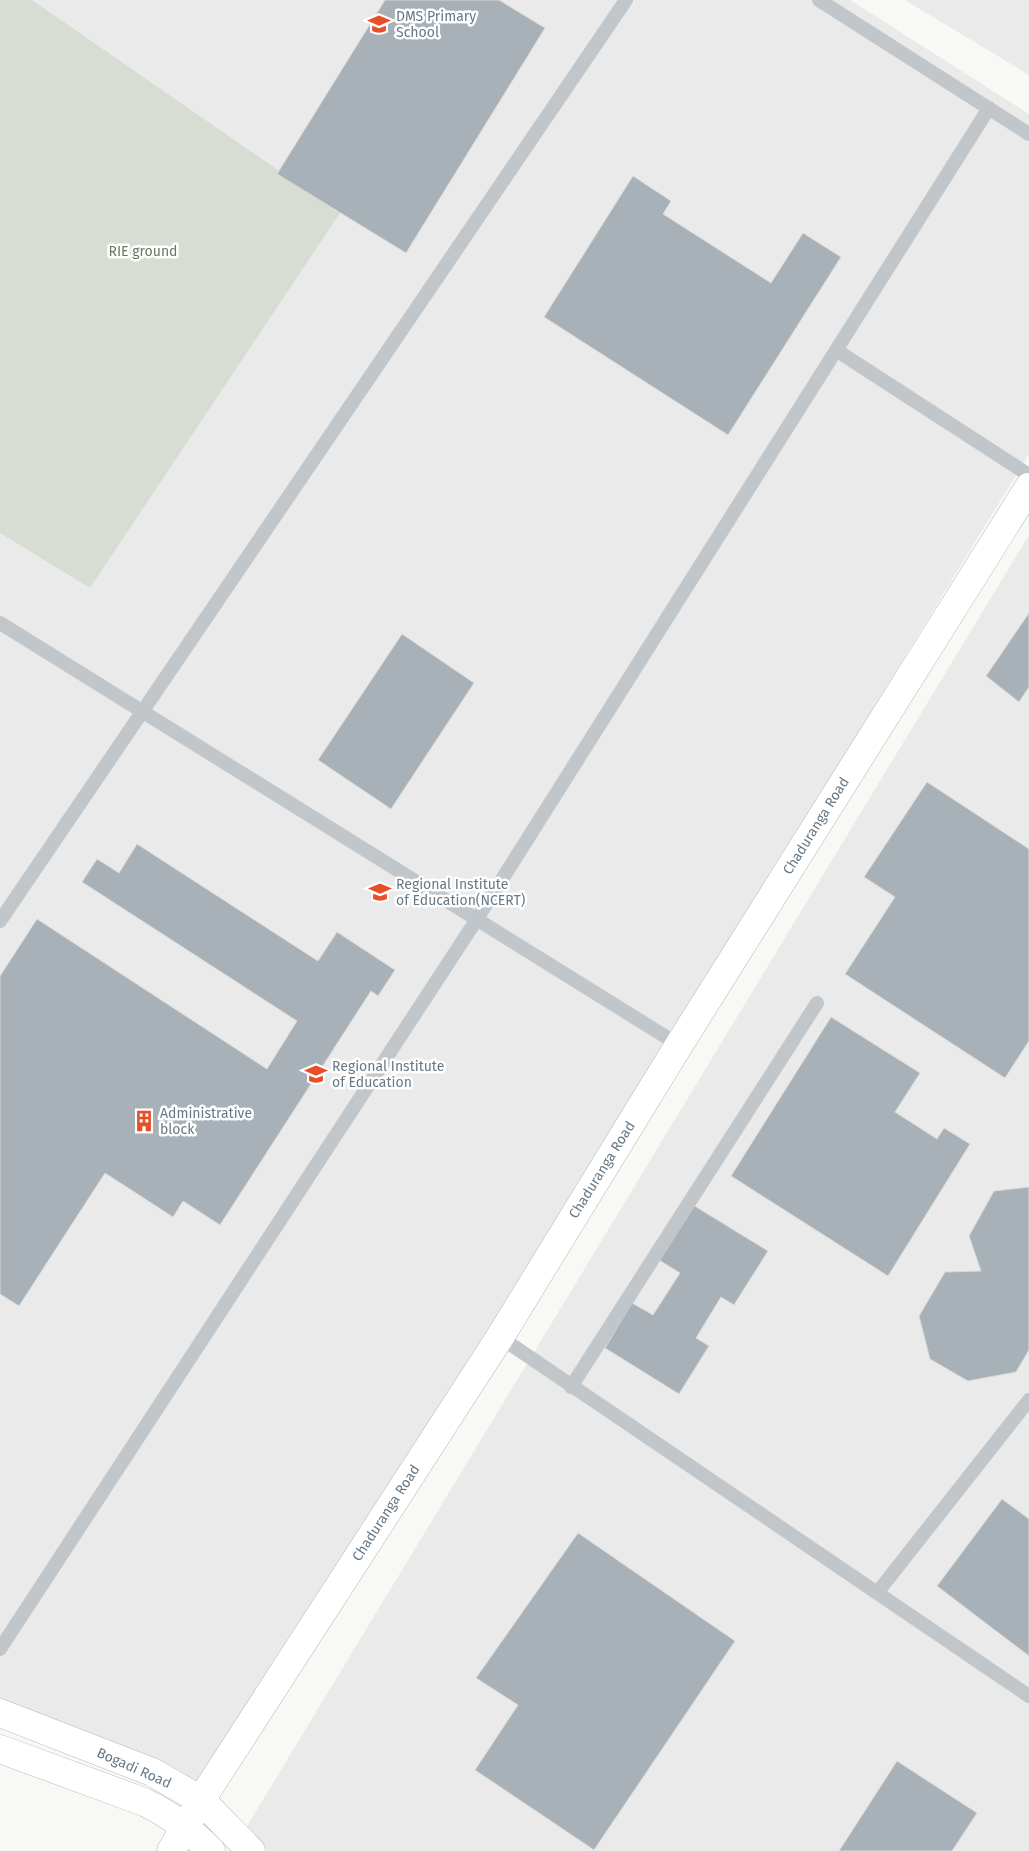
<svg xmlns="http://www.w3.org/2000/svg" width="1029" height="1851" font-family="'Fira Sans',sans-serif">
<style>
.built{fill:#e9eae9}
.green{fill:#d8ddd4}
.building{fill:#a8b1b7;stroke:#dadad8}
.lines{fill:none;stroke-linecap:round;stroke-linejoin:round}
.secondary-casing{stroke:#b4babe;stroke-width:29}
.lane{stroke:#c1c6ca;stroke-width:14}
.secondary{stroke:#fff;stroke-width:28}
.labels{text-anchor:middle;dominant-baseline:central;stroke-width:5;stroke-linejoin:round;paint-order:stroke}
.poi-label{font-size:14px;fill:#677987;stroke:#fff;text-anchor:start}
.park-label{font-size:14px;fill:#667962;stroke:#fff}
.street-label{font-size:14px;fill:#677987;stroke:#fff}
</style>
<rect width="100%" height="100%" fill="#f8f8f5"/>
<path class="built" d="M0,0h850l179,114v340l-538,877 -301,467 -190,-79z
M905,0h124v75z
M1029,535v1316h-760l-25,-20z"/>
<path class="green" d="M0,0h32l308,213 -250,375 -90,-55z"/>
<path class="building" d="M385,0h114l46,28 -139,225 -129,-79z
M633,176l38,25 -8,13 108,69 32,-50 38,24 -113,178 -184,-118z
M1029,613v74l-10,15 -33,-26z
M402,634l72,49 -83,126 -73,-49z
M927,782l102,67v192l-24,37 -160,-104 50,-77 -31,-20z
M137,844l181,117 19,-29 58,38 -17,26 -7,-5 -151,234 -37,-24 -10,16 -68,-44 -86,133 -19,-12v-318l37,-57 230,150 30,-48 -215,-139 15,-23 22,14z
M831,1017l89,56 -25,39 42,27 7,-11 26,16 -82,132 -157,-100z
M1029,1187v163l-13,22 -48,9 -38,-22 -11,-43 26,-44 36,-1 -12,-35 25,-45z
M693,1205l75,46 -34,54 -13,-8 -25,41 13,8 -30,48 -74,-46 27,-45 21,12 27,-42 -21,-13z
M1002,1499l27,20v137l-92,-70z
M578,1533l157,108 -141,209 -119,-80 43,-65 -42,-27z
M897,1761l80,52 -25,38h-113z"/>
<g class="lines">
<g class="secondary-casing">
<path id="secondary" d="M0,1713l152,59 49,28 50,51
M0,1749l144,53c27,13 46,28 67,49
M171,1851l30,-51 299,-463 179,-292 350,-558"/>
</g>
<path class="lane" d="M819,0l210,134
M836,350l193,125
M0,623l679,422
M0,921l626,-921
M500,1337l529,359
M571,1387l246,-384
M877,1593l152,-193
M0,1649l477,-730 512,-811"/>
<use href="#secondary" class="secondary"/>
</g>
<defs>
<g id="school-bare" transform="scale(1.725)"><path d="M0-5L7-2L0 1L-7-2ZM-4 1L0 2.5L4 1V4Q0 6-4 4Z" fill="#e64f28" stroke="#fff" stroke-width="2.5" paint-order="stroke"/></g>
<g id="university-bare" transform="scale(1.725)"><path d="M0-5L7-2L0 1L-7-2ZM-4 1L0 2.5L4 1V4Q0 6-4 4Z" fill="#e64f28" stroke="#fff" stroke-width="2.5" paint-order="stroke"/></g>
<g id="building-bare" transform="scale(1.725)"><path d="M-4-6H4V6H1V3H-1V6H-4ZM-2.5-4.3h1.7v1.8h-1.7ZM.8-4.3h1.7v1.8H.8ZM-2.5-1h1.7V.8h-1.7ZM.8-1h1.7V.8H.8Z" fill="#e64f28" stroke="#fff" stroke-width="2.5" paint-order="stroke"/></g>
</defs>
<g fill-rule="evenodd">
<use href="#school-bare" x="379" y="24"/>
<use href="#university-bare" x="380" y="892"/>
<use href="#university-bare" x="316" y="1074"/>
<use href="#building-bare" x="144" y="1121"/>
</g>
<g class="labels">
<g class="poi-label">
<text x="396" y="16">DMS Primary<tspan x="396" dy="16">School</tspan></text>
<text x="396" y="884">Regional Institute<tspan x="396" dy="16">of Education(NCERT)</tspan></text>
<text x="332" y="1066">Regional Institute<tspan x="332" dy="16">of Education</tspan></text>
<text x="160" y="1113">Administrative<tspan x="160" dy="16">block</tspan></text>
</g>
<g class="park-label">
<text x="143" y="251">RIE ground</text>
</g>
<g class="street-label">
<text transform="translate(816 826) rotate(-58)">Chaduranga Road</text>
<text transform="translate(602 1170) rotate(-58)">Chaduranga Road</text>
<text transform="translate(386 1513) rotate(-57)">Chaduranga Road</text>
<text transform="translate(134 1768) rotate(24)">Bogadi Road</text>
</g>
</g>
</svg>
